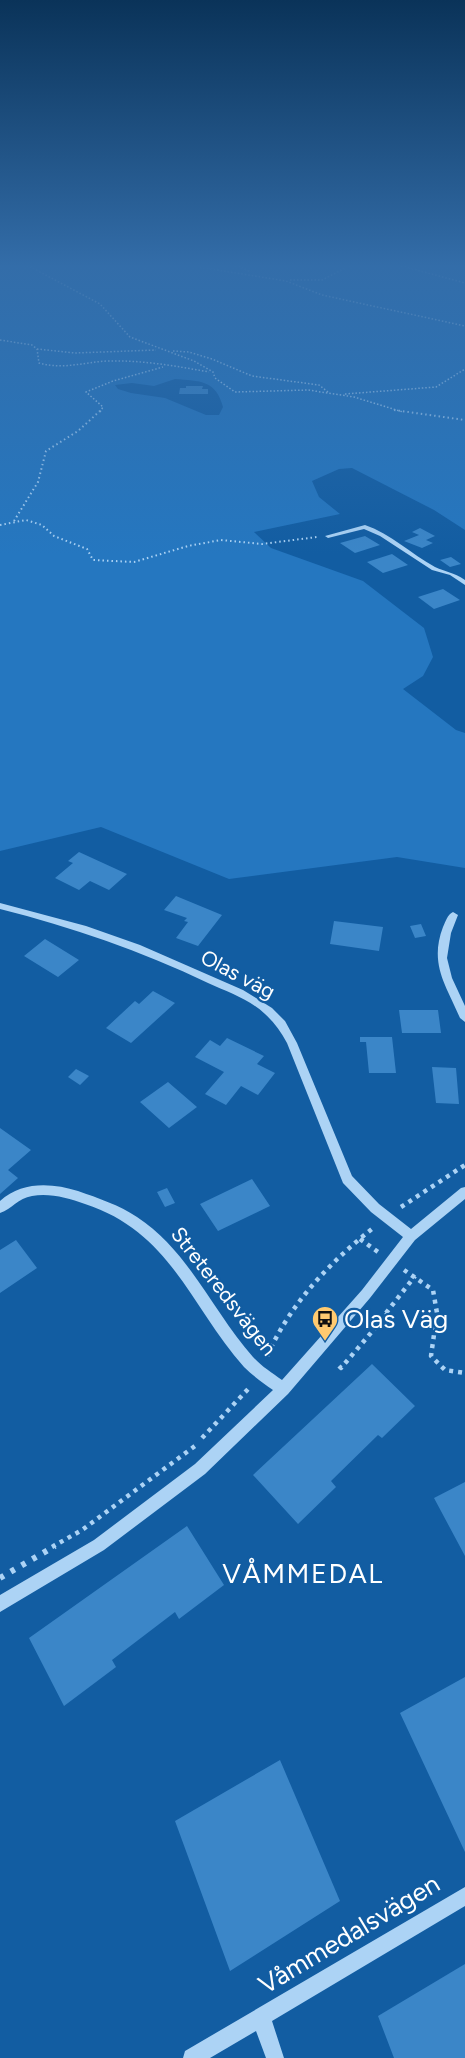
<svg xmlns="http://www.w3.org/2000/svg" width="465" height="2058" font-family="Figtree,sans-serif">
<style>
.green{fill:#2577c0;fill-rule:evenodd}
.building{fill:#3b86c8}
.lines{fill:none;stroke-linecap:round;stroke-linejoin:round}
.path-far3{stroke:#acd3f5;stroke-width:1.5;stroke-dasharray:1.5 2;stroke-linecap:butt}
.path-far2{stroke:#acd3f5;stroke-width:2;stroke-dasharray:1.5 3;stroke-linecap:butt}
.path-far1{stroke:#acd3f5;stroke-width:4.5;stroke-dasharray:4 5;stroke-linecap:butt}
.path{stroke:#acd3f5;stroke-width:6;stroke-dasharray:4.5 8;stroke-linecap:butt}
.minor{fill:#acd3f5;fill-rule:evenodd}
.labels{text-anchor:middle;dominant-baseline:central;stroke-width:4.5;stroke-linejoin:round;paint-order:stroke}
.street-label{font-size:21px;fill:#fff;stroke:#125da2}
.near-poi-label{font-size:26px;fill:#fff;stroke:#125da2;text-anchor:start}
.near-street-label{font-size:26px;fill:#fff;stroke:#125da2}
.near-neighbourhood-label{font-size:27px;letter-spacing:1.5px;fill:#fff;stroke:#125da2}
</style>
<rect width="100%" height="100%" fill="#125da2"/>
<path class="green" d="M0,265h465v265l-31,-20 -82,-42 -13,1 -27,12 7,16 21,17 -86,18 17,16 92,33 61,47 9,29 -10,19 -20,13 53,41 9,3v135l-68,-11 -168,22 -128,-52 -101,24zM175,379c25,2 41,1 48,28l-4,8h-13l-41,-17 -34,-5 -13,-4 -3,-4 17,-2 22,3z"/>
<path class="building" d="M186,386h17l-1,3h6v5h-29l1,-6h6z
M420,528l15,8 -9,4 7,3 -11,5 -18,-7 15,-6 -7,-3z
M365,536l15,9 -25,8 -15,-10z
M392,554l16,11 -25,8 -16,-11z
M451,557l10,7 -11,3 -10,-7z
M443,589l17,11 -26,9 -16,-12z
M79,852l48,22 -18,16 -19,-9 -11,9 -24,-12 18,-15 -5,-2z
M176,896l46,19 -24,31 -22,-8 12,-16 -4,-1 3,-3 -23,-8z
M334,921l49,6 -4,24 -49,-7z
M421,924l5,12 -11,2 -5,-12z
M45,939l34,21 -21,17 -34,-21z
M153,991l22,12 -44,40 -25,-15 29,-27 4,3z
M399,1010h39l3,23h-39z
M360,1037h32l4,36h-27l-3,-31h-6z
M227,1038l37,18 -7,8 18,9 -17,22 -17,-9 -15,19 -21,-11 19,-22 -29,-15 15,-17 10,6z
M432,1067l24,1 3,36 -23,-1z
M76,1069l13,7 -9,9 -12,-8z
M168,1082l29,25 -28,21 -29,-26z
M0,1128l31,22 -23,20 10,8 -18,16z
M252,1179l18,27 -52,25 -18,-27z
M167,1188l8,15 -10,4 -8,-15z
M16,1240l21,28 -37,25v-43z
M372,1364l43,42 -33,32 -4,-3 -47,46 5,6 -38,37 -45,-49z
M465,1482v74l-31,-58z
M187,1526l37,59 -45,34 -4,-7 -63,48 4,7 -52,39 -35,-68z
M465,1677v175l-65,-139z
M280,1760l60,141 -110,70 -55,-150z
M465,1964v94h-71l-16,-42z"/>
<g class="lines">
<path class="path-far3" d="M27,265l73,39 30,33 64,24 19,11 2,6 20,14 73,-2 46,7 49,15
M186,265l100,16 36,14 143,31
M235,265l16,7
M398,265l67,18
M290,280h32l29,-15
M0,340l32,5 5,4 2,14c25,7 44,-1 69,-2 34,-1 68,5 101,11
M37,349l38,4 81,-3
M173,351l16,1 23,7 40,17 67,9 9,7
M345,394l91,-7 29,-18
M100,412l3,-5 -17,-15 27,-11 50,-14"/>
<path class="path-far2" d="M394,410l71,10
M14,521l24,-39 8,-31 32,-20 23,-21
M0,525l26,-5 16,5 12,11 33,13 6,11 41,2 54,-16 33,-6 41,4 55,-7"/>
<path class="path-far1" d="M401,1207l64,-42
M360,1239l18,13
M404,1270l29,20 4,23 -6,43 14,14 20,3
M386,1313l29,-37
M267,1356c24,-53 61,-92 106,-128
M339,1366l2,2 46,-54
M202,1438l48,-51
M52,1547l30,-17 113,-84"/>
<path class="path" d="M0,1578l55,-32"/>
<path class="minor" d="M365,525c26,9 46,29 70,42 11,5 18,5 30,13v5l-15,-10 -18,-5 -52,-34 -16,-7 -36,9 -3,-2z
M0,903l86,23 54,19 103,45 29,18 13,13 12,22 55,133 27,28 32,25 50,-41 4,-1v12l-50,41 -45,58 -82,96 -83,80 -101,76 -104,62v-17l94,-55 101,-76 78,-74c-10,-7 -20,-14 -29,-23 -54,-61 -73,-135 -159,-163 -17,-6 -35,-11 -53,-8 -14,2 -20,13 -32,17v-12c22,-20 52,-18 78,-10 20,7 41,14 59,26 52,34 76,95 116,140 8,9 19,16 29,23l80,-90 41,-53 -32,-25 -28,-29 -56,-140c-6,-11 -13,-21 -22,-29 -16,-15 -37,-22 -57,-31 -67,-32 -136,-56 -208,-74z
M453,912l5,3 -7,18 -4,25 5,20 13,28v16l-5,-4c-14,-33 -31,-54 -17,-91 3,-6 4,-12 10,-15z
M465,1887v19l-193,115 12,37h-18l-10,-27 -46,27h-27l2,-7z"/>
</g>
<linearGradient id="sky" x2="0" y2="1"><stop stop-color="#0a3359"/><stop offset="0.48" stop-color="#336da9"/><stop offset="1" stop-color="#336da9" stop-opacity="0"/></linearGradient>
<rect width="465" height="554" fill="url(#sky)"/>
<defs>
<g id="bus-pin" transform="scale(1.35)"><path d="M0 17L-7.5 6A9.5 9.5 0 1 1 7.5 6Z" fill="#ffca70" stroke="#125da2"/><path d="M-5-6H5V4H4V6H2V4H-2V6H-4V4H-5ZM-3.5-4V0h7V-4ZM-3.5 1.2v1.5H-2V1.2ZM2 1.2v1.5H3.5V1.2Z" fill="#111"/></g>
</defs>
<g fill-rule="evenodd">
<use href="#bus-pin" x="325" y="1319"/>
</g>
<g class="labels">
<g class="street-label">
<text transform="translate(238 974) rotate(28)">Olas väg</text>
<text transform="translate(224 1291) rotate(52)">Streteredsvägen</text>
</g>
<g class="near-poi-label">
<text x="344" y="1319">Olas Väg</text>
</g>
<g class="near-street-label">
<text transform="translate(349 1934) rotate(-31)">Våmmedalsvägen</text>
</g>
<g class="near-neighbourhood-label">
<text x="303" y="1573">VÅMMEDAL</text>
</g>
</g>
</svg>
